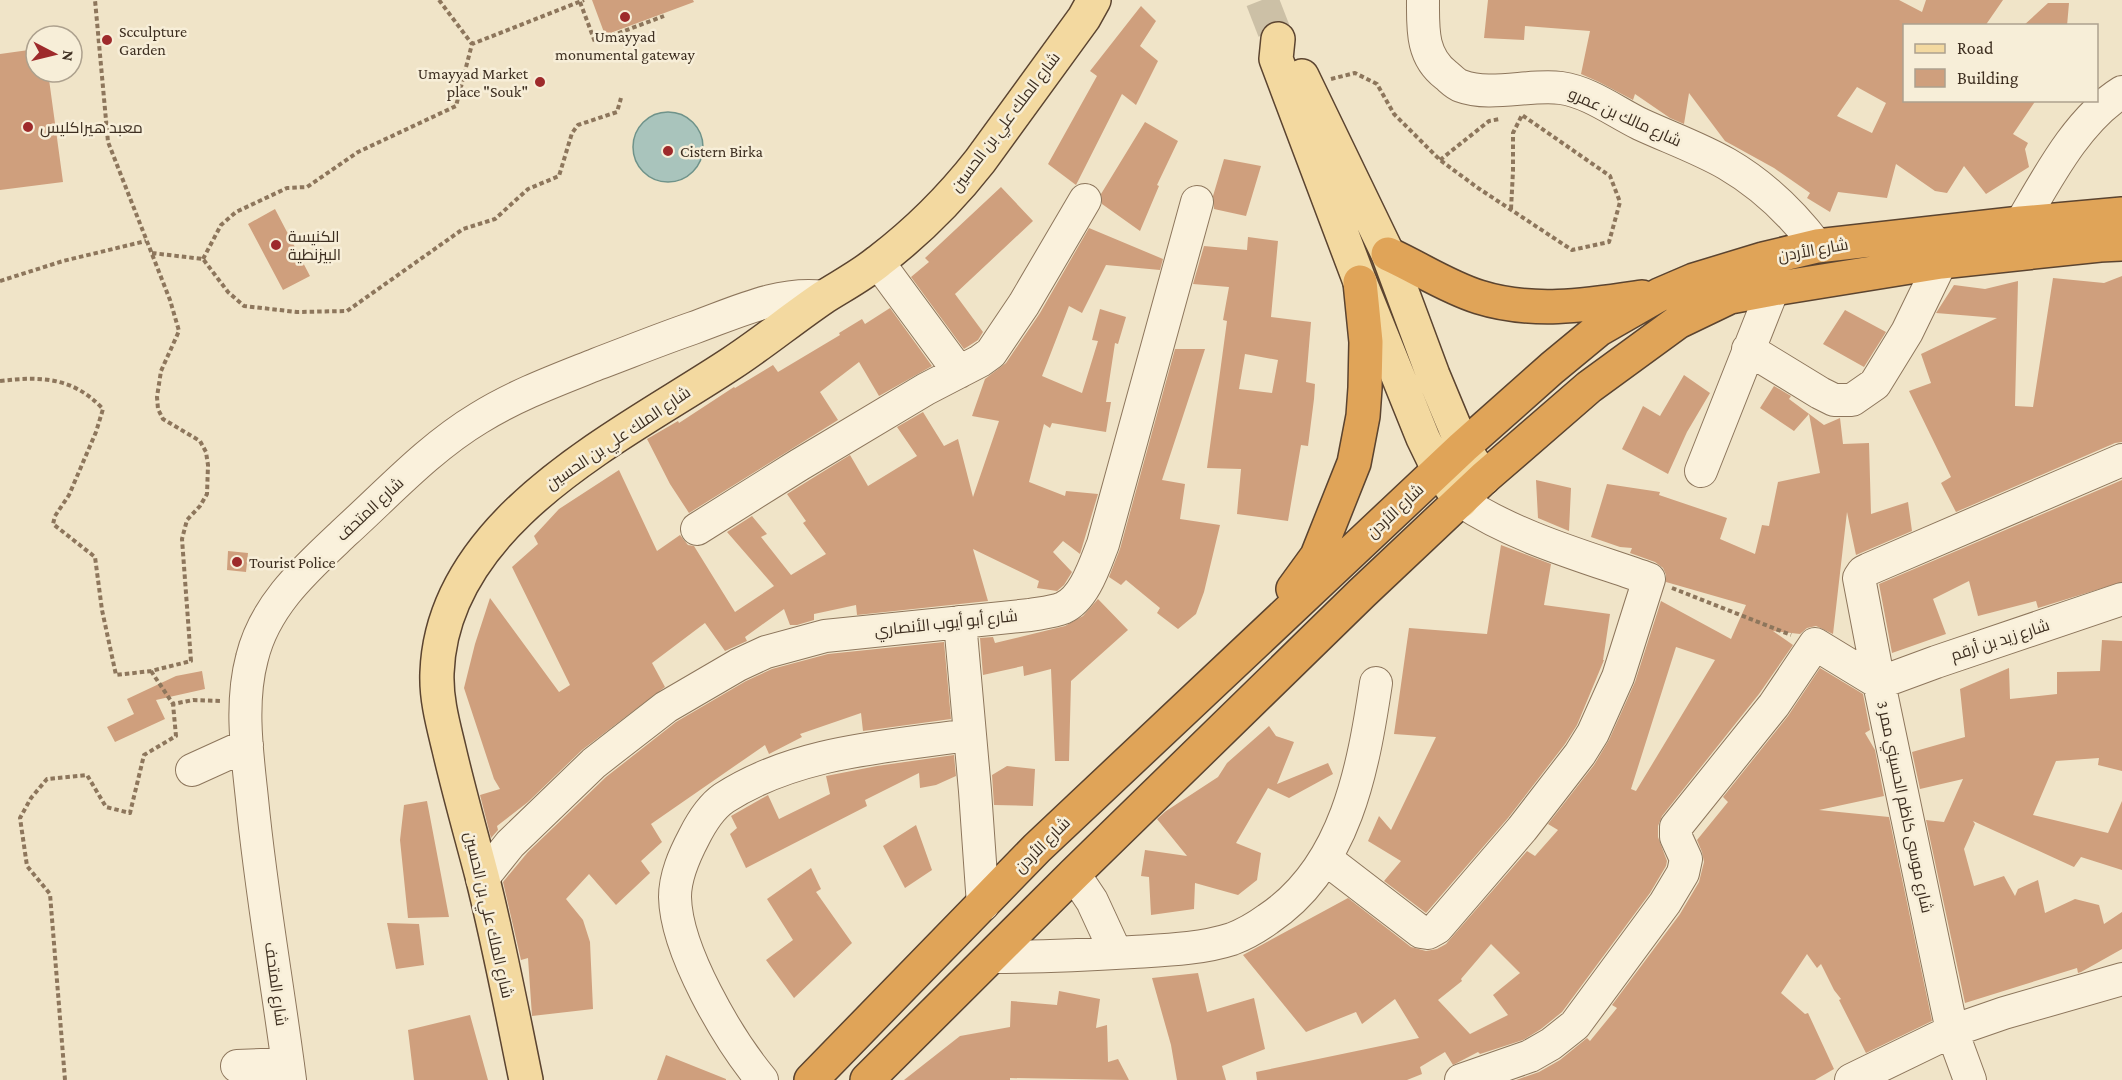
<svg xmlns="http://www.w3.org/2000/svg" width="2122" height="1080" font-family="'Crimson Pro',Cairo,serif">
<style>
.water{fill:#a9c4bc;stroke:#6f938a;stroke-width:1.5}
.building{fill:#cf9f7d;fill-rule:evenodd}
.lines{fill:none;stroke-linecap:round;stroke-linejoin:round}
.major-tunnel{stroke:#ccc0a6;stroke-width:33;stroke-dasharray:33 16;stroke-linecap:butt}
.minor-casing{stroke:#8d765c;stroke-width:34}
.major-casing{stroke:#5b4430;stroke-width:36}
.highway-casing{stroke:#5b4430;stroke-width:36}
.path{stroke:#8d765c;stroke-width:4;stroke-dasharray:4.5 3;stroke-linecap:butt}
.minor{stroke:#faf1dc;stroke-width:32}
.major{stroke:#f3d9a0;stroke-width:33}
.highway{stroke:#e0a458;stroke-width:33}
.poi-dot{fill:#9e2a2b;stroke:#f7eed8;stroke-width:2}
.labels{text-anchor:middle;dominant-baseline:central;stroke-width:5;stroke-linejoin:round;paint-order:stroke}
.poi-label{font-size:16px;fill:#3d2e20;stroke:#f7eed8;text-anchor:start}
.street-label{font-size:16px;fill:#3d2e20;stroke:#f7eed8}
</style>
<rect width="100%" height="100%" fill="#f0e4c8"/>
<path class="water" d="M633 147a35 35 0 1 1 70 0a35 35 0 1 1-70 0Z"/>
<path class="building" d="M592,0h101l1,2 -89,33z
M1488,0h411l23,12 4,-12h77l-18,26h-80v74h131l-23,34 15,9 -3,6 4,18 -43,27 -22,-28 -17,27 -12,-2 -39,-27 -9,34 -49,-6 -8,20 -23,-14 3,-5 -36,-25 -49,-27 -36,-48 -5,31 -14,-6 -35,-24 -2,6 -34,-18 -18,-8 9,-43 -65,-5 -1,14 -40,-2zM1857,87l29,16 -14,30 -35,-17z
M2048,3h21l-2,23h-44z
M1141,6l15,15 -16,25 18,15 -22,44 -14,-11 -46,91 -28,-21 49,-88 -7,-5z
M36,49v23h12l15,110 -63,8v-136z
M1145,122l33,19 -21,44 2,1 -19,45 -38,-27 -1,-10z
M1224,159l37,7 -15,50 -32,-7 -1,-13z
M1001,187l32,34 -78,73 28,38 -5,8 -14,9 -53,-72 18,-15 -4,-4z
M275,209l35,67 -27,14 -35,-66z
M1089,228l74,31 -3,11 -54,-5 -24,48 -13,-7 -27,70 40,17 16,-52 -6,-1 8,-31 26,8 -8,27 -3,-1 -9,59h5l-5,30 -54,-9 -2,5 -6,-4 -15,58 36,14 1,-5 32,3 -18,60 -17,-13 -10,11 19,20 -8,13 -7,6 -20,-3 2,-7 -66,-32 15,52 -131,14 -1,-10 -42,9v6l-17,5h-7l-6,-16 -39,28 2,4 -22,10 -20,-28 -53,40 13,24 -83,63 -54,52 -31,24 1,4 -7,8 -11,-43 20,-6 -6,-10 -30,-91 11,-44 15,-46 69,94 11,-7 -58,-118 26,-23 -4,-8 25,-27 60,-39 38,81 23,-16 8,10 6,1 41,66 39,-26 -47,-54 25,-16 15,18 -6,3 30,38 35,-21 -23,-31 3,-2 -19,-27 63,-39 18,31 49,-30 -20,-29 26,-15 21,34 14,-7 15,58 26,-76 -27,-5 13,-37 21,-16 34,-50z
M1248,237l30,4 -7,76 40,5 -5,60 9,2 -1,15 -6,47 -7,-1 -13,76 -51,-7 4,-45 -34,-1 20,-147 -4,-1 6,-33 -36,-3 11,-38 43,4zM1245,354l33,6 -6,33 -33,-4z
M2122,276v166l-7,1 -159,69 -15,-29 10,-6 -42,-86 22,-8 -10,-29 76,-36 -61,-5 18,-28 31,4 33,-8 -3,125 18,1 20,-129 51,5z
M890,308l42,58 -53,30 -20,-34 -39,30 18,28 -149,93 -19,-29 -23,-45 31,-18 1,2 55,-36 1,1 38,-23 5,7 62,-37 -1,-2 23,-14 3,5z
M1845,310l41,22 -22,35 -41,-23z
M1175,349h30l-43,131 23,4 -5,35 40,6 -16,67 -8,22 -18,15 -21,-16 3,-5 -34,-28 -5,5 -12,-8 11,-28z
M1684,375l26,18 -23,39 -19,42 -46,-25 21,-43 17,10z
M1774,386l17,10 -2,3 35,26 16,-7 3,26 26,-1 2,71 37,-12 4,29 -56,24 -9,-43 -14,122 -17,-8 -9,2 -7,6 -27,-3 20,14 -34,49 -97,122 -4,10v11l9,24 -1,5 -16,27 -88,119 -21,17 -18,11 -43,14 -2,-2 -25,13 -8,-13 -25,15 2,7 -15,6h-150l-1,-8 163,-34 -24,-39 -33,25 -6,-12 -50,20 -63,-77 105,-57 63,49 15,4 11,-2 9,-5 81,-93 8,5 23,-26 -10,-6 46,-59 15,-25 26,-58 26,-81 70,38 15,-34 -80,-23v-7l-3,-7 -8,-6 -25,-9 2,-5 -12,-1 -29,-10 16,-53 53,8 -1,3 68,23 -7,21 35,15 7,-29 7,1 9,-44 42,-9 -11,-59 -15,17 -34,-23zM1676,647l39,13 -79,131 -5,-2zM1491,944l29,29 -27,22 15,20 -38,19 -32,-34 24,-19 -1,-2z
M1536,480l35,8 -2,43 -31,-13z
M2122,480v102l-84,26 -2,-7 -58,15 -9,-35 -36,18 13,35 -54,19 -13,-69z
M1501,545l50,19 -7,41 66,9 -7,46h1l-27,65 -12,19 -57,74 -82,95 -42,-32 17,-20 -33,-20 11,-25 12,14 45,-93 -42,-3 15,-106 78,6z
M228,551l20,2 -2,19 -19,-2z
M1098,599l30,31 -57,51 -2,80h-14l-4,-92 -27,7 -1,-10 -40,9 -3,-37 13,-1 2,6 70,-17 18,-10z
M2102,640l20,1v130l-24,-6 1,-7 -43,3 -23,54 75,18 14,-32v69l-41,-13 -7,10 -101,-46 2,3 -11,25 10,37 30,-10 11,20 3,-7 20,-9 7,33 30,-14 24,6 5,19 18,-12v37l-41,23 -3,1 -1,-5 -112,35 -39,-183 18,2 19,-43 -43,10 -8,-37 53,-15 -5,-48 49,-21 1,31 47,-5v-22l43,-1z
M944,642l7,77 -88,12 -2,-18 -61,21 2,3 -33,17 -4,-9 -114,79 11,18 -21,19 9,12 -34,32 -27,-31 -23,25 17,21 7,22 3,67 -61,7 -4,-58 -7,2 -18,-78 25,-30 78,-75 70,-55 70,-41 26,-12 56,-15z
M1820,668l43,26 7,36 -5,3 10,17 9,46 -65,14 70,7 43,204 -66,32 -27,-53 2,-1 -7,-9 -13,-26 -4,4 -10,-14 -26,39 24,21 3,-1 26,56 -19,11h-299l23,-8 21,-12 27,-22 3,3 27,-33 -5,-3 68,-91 19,-32 5,-20 -2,-10 -5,-12 31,-38 -5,-5 65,-81z
M202,671l3,18 -49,11 9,19 -50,23 -8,-15 27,-13 -7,-15 49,-23z
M1269,726l7,10 18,6 -17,42 51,-21 5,11 -44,24 -21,-10 -32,55 25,10 -4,27 -19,15 -43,-12 -1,26 -43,6 -2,-38 -8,-1 4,-26 42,6 -30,-37 9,-8 52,-34 9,-14z
M954,755l2,21 -20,9 -16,3 -1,-15 -54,27 2,6 -121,62 -16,-34 7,-6 -6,-12 37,-21 11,24 51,-25 -4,-18 51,-10z
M1007,766l28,3 -2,37 -39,-1 -2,-30z
M427,801l22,116 -41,1 -8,-78 4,-35z
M916,825l16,45 -27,18 -22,-42z
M811,868l10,21 -5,3 36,51 -58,55 -28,-38 27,-20 -26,-41z
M387,923l32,1 5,41 -28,4z
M1198,973l9,39 47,-14 11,51 -43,17 4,14h-49l-6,-35 -19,-67z
M1059,991l41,8 -4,29 11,-3 1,37 10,-3 11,21 -119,-2v2h-106l56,-44 50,-9 1,-26 46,4z
M470,1015l18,65h-74l-6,-50z
M666,1055l60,24v1h-69z"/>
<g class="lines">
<path class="major-tunnel" d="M1262,0l12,31"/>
<g class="minor-casing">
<path id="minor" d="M1423,0c0,28 -2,56 23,75 4,3 9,9 15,11 29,11 68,-2 100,2 28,4 53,23 79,36 28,13 59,24 87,40 36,21 65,49 90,82
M2021,223c26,-44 56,-103 101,-131
M878,262l81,110
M1748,349l72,44 14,7h18l23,-16 32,-52 34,-70
M1701,471l72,-182
M697,529l102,-64 127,-76 54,-28 11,-8 33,-49 61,-104
M960,622l15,169 8,114
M192,770l55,-25
M1326,859l95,73 7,1 9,-5 85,-99 58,-75 13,-21 25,-56 31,-98c-62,-22 -133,-41 -188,-78
M1074,874l18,27 24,52
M482,879l28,-35 84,-81 72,-56 72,-42 28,-13 59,-16 205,-21c11,-2 23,-3 33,-7 22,-10 32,-44 40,-64l94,-342
M992,957c48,0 94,-2 141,-5 34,-2 68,-3 99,-13 13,-5 25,-12 36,-20 78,-52 95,-150 108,-236
M237,1066l51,-2
M290,1080c-12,-94 -29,-187 -38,-281 -5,-47 -12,-96 0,-141 13,-54 55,-90 93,-126 43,-39 84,-84 134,-114 37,-23 78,-38 118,-54 32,-12 64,-25 96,-36 42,-15 86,-37 131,-31
M762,1080c-34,-41 -86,-129 -87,-183 0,-21 9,-41 19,-60 7,-14 17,-30 30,-39 73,-47 162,-51 245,-63
M1461,1080l69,-24 21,-12 24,-19 90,-122 18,-30 3,-14 -10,-22v-10l98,-122 41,-61 64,39 57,-21 186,-63
M1851,1080l101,-49 52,-18 118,-34
M1970,1080l-18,-49 -73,-348 -20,-105 4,-6 6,-3 253,-109"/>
</g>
<g class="major-casing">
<path id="major" d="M1278,39l-2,20 84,223 63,156 16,33 22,30
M1302,76l86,178 45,121 30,72 21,31
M526,1080c-14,-68 -27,-137 -44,-204 -11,-42 -23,-84 -33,-127 -6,-25 -13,-50 -12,-76 5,-153 185,-237 295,-310 32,-21 61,-45 92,-66 19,-12 38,-22 55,-36 38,-29 72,-63 101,-100l104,-143 10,-18"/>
</g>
<g class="highway-casing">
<path id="highway" d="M1388,254c31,14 59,33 91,43 54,17 109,8 163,0
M1293,589l24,-33 37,-93 9,-47 2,-28 1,-46 -6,-60
M811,1080l226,-232 426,-401 89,-79 46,-38 61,-35 35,-15 69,-21 54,-13 204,-23 101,-9
M867,1080l207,-206 288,-281 122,-115 105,-91 89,-65 52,-25 43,-8 168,-27 159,-17 22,-1"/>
</g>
<path class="path" d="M439,0l33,44
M580,2l15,40 69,-26
M1331,79l24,-6 22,11 17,30 46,46 38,28 94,62 37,-8 11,-40 -10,-26 -88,-61
M1440,160l49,-39 11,-2
M1511,209l2,-38v-38l9,-18
M152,253l51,6 25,33 16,14 53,6 50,-1 116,-82 32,-10 33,-30 31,-13 13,-43 6,-8 39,-13 4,-14
M203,259l18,-34 15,-13 51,-24 20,-1 51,-35 98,-46 16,-62 112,-44
M0,281l63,-20 83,-20
M0,381c41,-5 73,-4 103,28l-7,23 -27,63 -14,21 -2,8 42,33 7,53 14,65 35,-4 40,-10 -9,-122 5,-19 13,-14 7,-12 1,-29 -2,-13 -6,-11 -37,-22 -5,-10 -1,-12 4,-26 18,-40 -9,-31 -62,-158 -13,-142
M1672,588l119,47
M151,671l22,33 20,-4 29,1
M65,1080l-15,-186 -23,-28 -7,-48 11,-20 16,-19 40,-4 19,32 24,6 14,-58 32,-19 -3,-32"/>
<use href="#minor" class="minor"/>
<use href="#major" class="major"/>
<use href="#highway" class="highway"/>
</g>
<g class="poi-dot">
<circle cx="625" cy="17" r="6"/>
<circle cx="107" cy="40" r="6"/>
<circle cx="540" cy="82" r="6"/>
<circle cx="28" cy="127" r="6"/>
<circle cx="668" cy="151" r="6"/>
<circle cx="276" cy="245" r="6"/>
<circle cx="237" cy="562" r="6"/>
</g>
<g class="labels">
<g class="poi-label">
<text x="119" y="31">Scculpture<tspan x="119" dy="18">Garden</tspan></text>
<text x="625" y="36" text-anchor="middle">Umayyad<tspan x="625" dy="18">monumental gateway</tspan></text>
<text x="528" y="73" text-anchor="end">Umayyad Market<tspan x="528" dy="18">place "Souk"</tspan></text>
<text x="40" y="127">معبد هيراكليس</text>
<text x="680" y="151">Cistern Birka</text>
<text x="288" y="236">الكنيسة<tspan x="288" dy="18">البيزنطية</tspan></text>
<text x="249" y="562">Tourist Police</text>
</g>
<g class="street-label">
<text transform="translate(1625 117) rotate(24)">شارع مالك بن عمرو</text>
<text transform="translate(1005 122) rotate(-53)">شارع الملك علي بن الحسين</text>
<text transform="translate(1813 250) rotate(-10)">شارع الأردن</text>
<text transform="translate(618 438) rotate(-34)">شارع الملك علي بن الحسين</text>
<text transform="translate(370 509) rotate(-43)">شارع المتحف</text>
<text transform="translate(1395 511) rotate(-43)">شارع الأردن</text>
<text transform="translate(946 623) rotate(-6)">شارع أبو أيوب الأنصاري</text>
<text transform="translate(2000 640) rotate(-18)">شارع زيد بن أرقم</text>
<text transform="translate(1905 807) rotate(78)">شارع موسى كاظم الحسيني ممر 3</text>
<text transform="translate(1042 845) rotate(-45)">شارع الأردن</text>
<text transform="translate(489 915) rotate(77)">شارع الملك علي بن الحسين</text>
<text transform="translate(276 984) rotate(82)">شارع المتحف</text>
</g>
</g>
<rect x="1903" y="24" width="195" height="78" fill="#f7eed8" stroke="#ada18e" stroke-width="1.5"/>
<rect x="1915" y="44" width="30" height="9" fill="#f3d9a0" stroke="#ada18e" stroke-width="1.5"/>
<text x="1957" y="54" font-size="18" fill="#3d2e20">Road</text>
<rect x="1915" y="69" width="30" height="18" fill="#cf9f7d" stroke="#ada18e" stroke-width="1.5"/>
<text x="1957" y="84" font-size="18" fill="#3d2e20">Building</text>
<g transform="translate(54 54) rotate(97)"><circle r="28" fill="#f7eed8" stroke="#ada18e" stroke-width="1.5"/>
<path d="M0-4.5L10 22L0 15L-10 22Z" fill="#9e2a2b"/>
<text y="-9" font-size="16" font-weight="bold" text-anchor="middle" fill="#3d2e20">N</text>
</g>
</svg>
